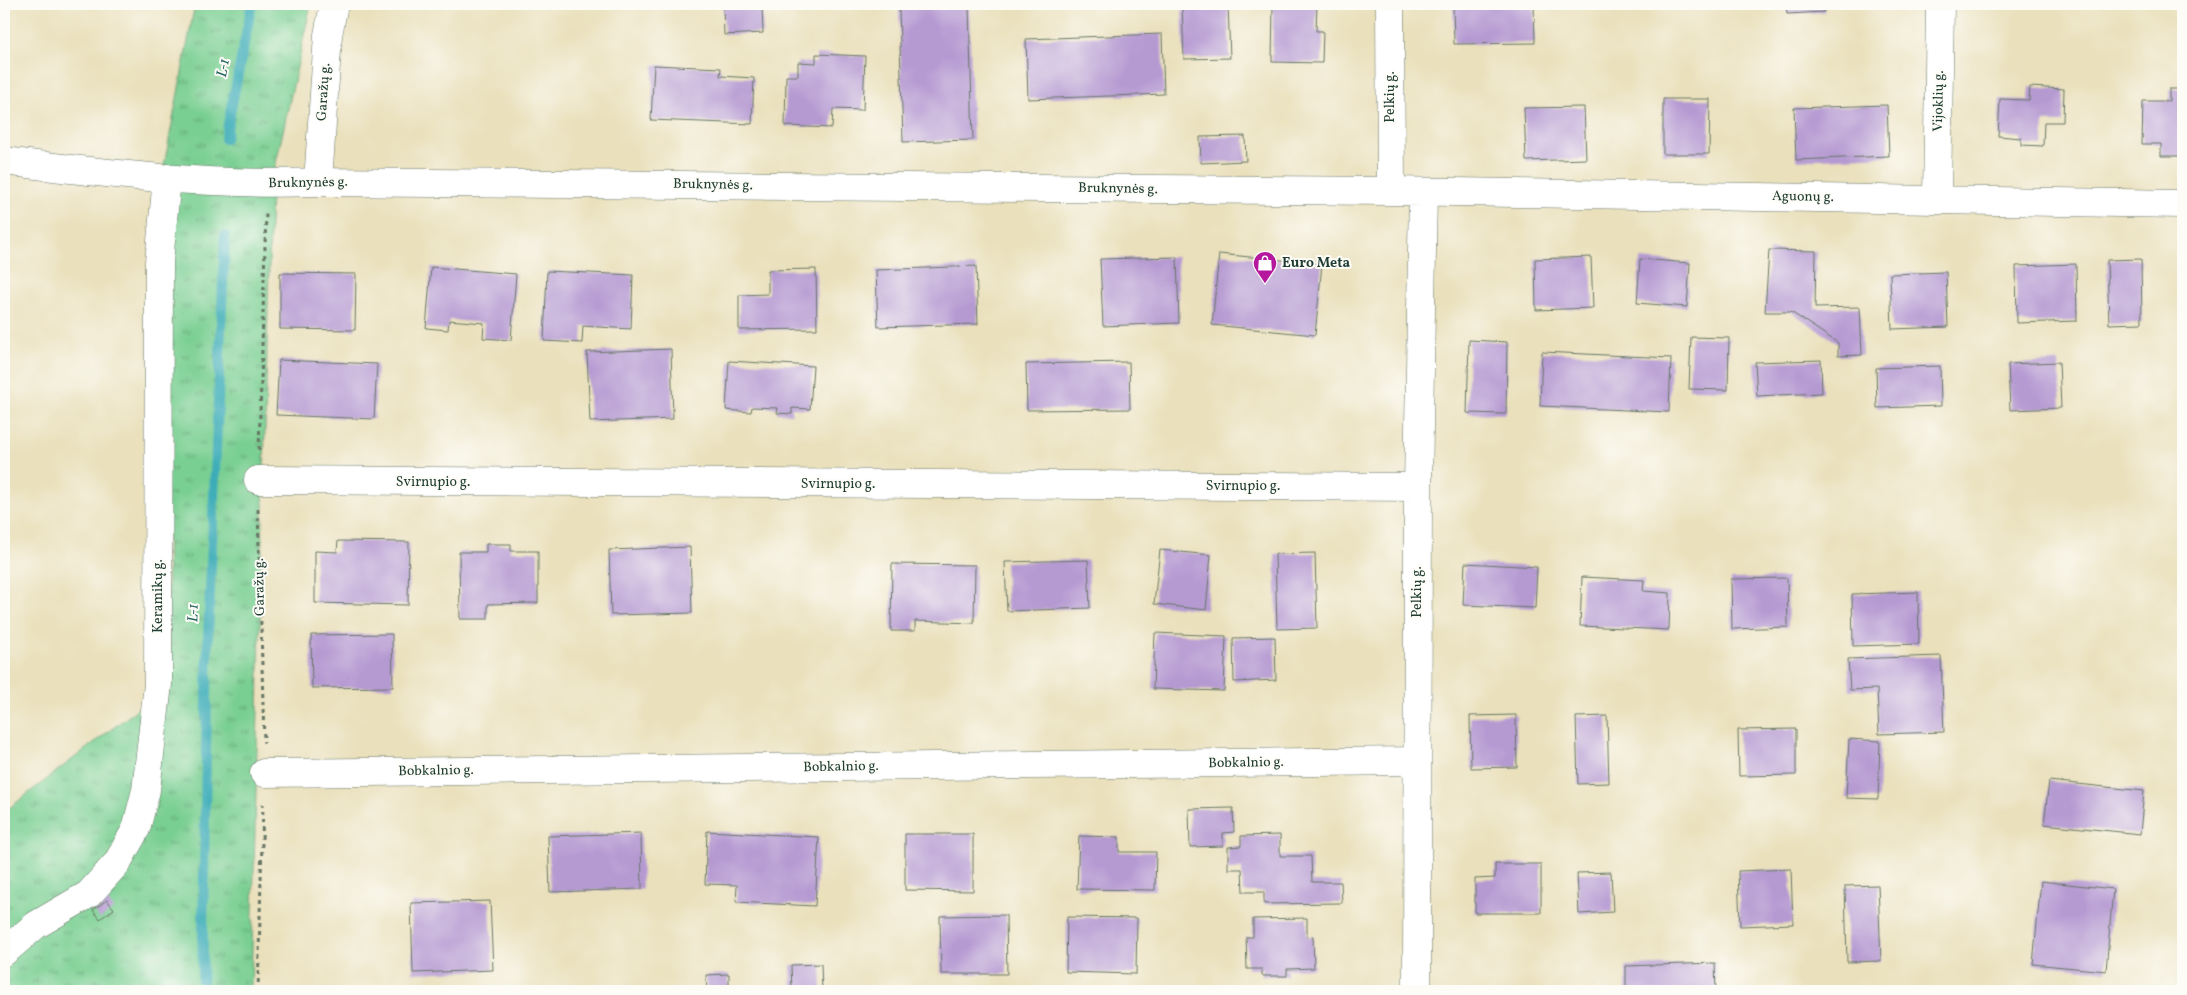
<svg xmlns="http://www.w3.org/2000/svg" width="2187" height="995" font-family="Vollkorn,serif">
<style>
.grass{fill:url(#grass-tufts);stroke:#4c8663}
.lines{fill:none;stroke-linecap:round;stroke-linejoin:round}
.stream{stroke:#3bacb8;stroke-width:10}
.building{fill:#b59ad2}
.minor-casing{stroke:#667664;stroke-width:29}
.path{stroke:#667664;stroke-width:3;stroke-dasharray:4 4;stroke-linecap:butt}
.minor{stroke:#fff;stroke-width:28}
.labels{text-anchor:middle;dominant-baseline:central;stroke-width:4;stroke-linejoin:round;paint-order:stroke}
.street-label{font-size:14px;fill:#1f3d34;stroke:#fdfcf7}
.poi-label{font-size:14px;font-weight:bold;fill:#1f3d34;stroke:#fdfcf7;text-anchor:start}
.water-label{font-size:15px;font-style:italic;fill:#296462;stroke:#fdfcf7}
</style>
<defs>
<pattern id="grass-tufts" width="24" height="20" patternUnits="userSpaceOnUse" patternTransform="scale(1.25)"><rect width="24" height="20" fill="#79cf92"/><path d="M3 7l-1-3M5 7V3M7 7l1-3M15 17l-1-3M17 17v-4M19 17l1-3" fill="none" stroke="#63a978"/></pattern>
</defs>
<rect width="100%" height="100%" fill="#fdfcf7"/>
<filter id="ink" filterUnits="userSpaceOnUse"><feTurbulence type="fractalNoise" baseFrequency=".02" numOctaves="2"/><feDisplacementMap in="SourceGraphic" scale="10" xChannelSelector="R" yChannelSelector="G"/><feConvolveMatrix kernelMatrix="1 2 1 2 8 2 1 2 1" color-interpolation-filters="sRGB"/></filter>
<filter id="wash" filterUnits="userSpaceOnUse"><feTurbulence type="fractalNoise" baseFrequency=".0096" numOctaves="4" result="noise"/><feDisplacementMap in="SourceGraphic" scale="20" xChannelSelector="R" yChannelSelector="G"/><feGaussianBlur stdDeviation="1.12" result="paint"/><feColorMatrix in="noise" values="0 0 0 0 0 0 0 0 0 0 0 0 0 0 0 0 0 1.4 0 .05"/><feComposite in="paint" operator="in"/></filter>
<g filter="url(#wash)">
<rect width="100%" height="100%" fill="#eae0bc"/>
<path class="grass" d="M195,4h116l-40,182 -20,805h-247v-179l165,-127 -6,-514z"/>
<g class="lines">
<path class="stream" d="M225,139l27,-135
M202,991l6,-353 17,-402"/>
</g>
<g id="blocks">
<path class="building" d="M1182,4h46l2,54 -46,1z
M1273,4h44l-1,27h7l-1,32 -50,-1z
M1453,4h81l1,39 -81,1z
M1786,4h38v8l-37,2z
M762,5l1,28 -39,2 -1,-29z
M969,7l4,133 -70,2 -4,-133z
M1162,34l2,60 -136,5 -2,-60z
M816,54l49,2 -2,54 -30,-1 -1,19 -47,-2 1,-50h12v-14l18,1z
M654,65l67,3 -1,8 34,2 -2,46 -101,-4z
M2030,87l34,2 -1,33h-19l-1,24 -22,-1v-7l-23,-2 2,-37 29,1z
M2169,89h14v67h-22v-12h-19l1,-43h26z
M1663,99h47l-1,55h-46z
M1887,105l2,51 -93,4 -2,-52z
M1584,107l2,52 -60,2 -2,-53z
M1245,136l1,25 -45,2 -1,-26z
M1769,250l47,1 -1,57 45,-1 2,48 -24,1v-13l-47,-31h-26z
M1219,254l103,10 -7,71 -103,-10z
M1177,257l2,66 -76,3 -3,-67z
M1591,257l2,51 -57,2 -1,-51z
M1640,259l50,4 -3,44 -50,-4z
M2141,259l1,64 -33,1 -2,-64z
M2076,264l1,57 -60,2 -1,-57z
M976,266l2,58 -100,3 -2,-57z
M431,267l85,7 -5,66 -28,-2 1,-15 -35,-3 -1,10 -22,-2z
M816,269l1,60 -78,1v-35l29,-1v-24z
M547,271l86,4 -2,54 -48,-3 -1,17 -38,-2z
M1946,272l2,55 -56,2 -2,-55z
M280,273l76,1 -1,56 -75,-1z
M1691,337l38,1 -1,52 -39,-1z
M1469,340l38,2 -1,72 -39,-1z
M671,349l2,70 -83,3 -3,-70z
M1542,352l129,6 -2,54 -129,-6z
M279,360l98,4 -3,55 -98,-4z
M1821,360l1,33 -65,3 -2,-34z
M729,361l84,5 -3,43 -18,-1v6l-15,-1 1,-5 -26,-1 -1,5 -25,-2z
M1129,362l1,47 -103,1 -1,-46z
M2059,362l2,46 -51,2 -2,-46z
M1940,366l1,40 -64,2 -1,-40z
M338,541l71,1 -1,63 -93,-2v-52l22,1z
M486,544h25v7h27v52l-50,1v15h-28l-1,-67h27z
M690,547l2,66 -81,2 -2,-65z
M1160,550l51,5 -5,55 -52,-6z
M1315,553l2,75 -40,1 -2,-75z
M1088,560l2,48 -83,3 -2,-49z
M1465,563l72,4 -2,41 -72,-3z
M892,564l83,1 -1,58 -59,-2v10h-24z
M1582,577l62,3 -1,11 27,2 -1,37 -89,-4z
M1787,578l1,49 -56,2 -1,-50z
M1918,592l1,52 -66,2 -1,-52z
M1155,633l71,3 -2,55 -71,-2z
M392,634l1,53 -81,1 -1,-53z
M1275,637l1,43 -42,2 -1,-44z
M1941,656l3,76 -65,2 -2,-45 -27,1 -2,-31z
M1516,715l1,52 -46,1 -1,-52z
M1607,716l2,67 -31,1 -2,-67z
M1796,729v46l-57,1 -1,-46z
M1849,739l31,2 -2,58 -32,-1z
M2049,781l95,10 -4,43 -96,-10z
M1233,808l1,24 -11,1v13l-33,1 -1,-38z
M707,831l112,6 -4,69 -79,-4 1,-17 -32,-1z
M641,833l1,56 -92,3 -2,-56z
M905,834h68v57l-68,-1z
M1280,835v21h31l1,26h29l1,21 -78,1v-12h-21l-1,-23h-14v-22l13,-1v-10z
M1079,836l40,1v15h37l-1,38 -78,-1z
M1495,864h46v49h-66v-34l20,-1z
M1791,869l2,55 -53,2 -2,-55z
M1611,872l2,40 -34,2 -2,-41z
M2041,881l72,8 -7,82 -73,-7z
M1878,885l3,76 -34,1 -2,-76z
M107,900l7,9 -14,10 -7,-9z
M490,901l3,69 -80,3 -2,-70z
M1006,915l1,59h-66l-1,-58z
M1067,917l70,1 -1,56 -70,-2z
M1307,918v19l6,-1 1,32 -27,1v7h-25v-7h-15l-1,-32h7v-18z
M1715,963l1,28h-90v-25z
M821,964l1,27h-30l-1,-26z
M729,974v17h-22l-1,-16z"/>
</g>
</g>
<g filter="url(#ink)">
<use href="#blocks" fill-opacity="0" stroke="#667664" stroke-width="1"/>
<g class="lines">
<g class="minor-casing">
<path id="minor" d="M1390,4l1,187
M4,161c104,13 209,25 314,21l1073,9 792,13
M318,182l10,-147 6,-31
M1937,199l3,-195
M258,480l1160,7
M264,773l1153,-12
M4,952l32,-27 53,-31 28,-31 19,-34 10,-39 12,-106 1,-422 8,-84
M1417,991l1,-504 5,-295"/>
</g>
<path class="path" d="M259,450l7,-238
M258,509l6,234
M258,991l5,-187"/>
<use href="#minor" class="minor"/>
</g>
</g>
<defs>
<g id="shop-pin" transform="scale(1.25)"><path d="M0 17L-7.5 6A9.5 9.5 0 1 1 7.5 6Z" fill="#b5179e" stroke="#fdfcf7"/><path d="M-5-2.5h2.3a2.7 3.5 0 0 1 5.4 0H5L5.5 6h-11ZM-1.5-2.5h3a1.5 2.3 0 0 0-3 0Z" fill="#fff"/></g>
</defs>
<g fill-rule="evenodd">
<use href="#shop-pin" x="1265" y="263"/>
</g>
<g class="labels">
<g class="street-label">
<text transform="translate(324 92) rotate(-86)">Garažų g.</text>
<text transform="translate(1390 97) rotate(-90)">Pelkių g.</text>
<text transform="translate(1939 101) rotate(-89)">Vijoklių g.</text>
<text transform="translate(308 183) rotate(-1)">Bruknynės g.</text>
<text transform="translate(713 185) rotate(1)">Bruknynės g.</text>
<text transform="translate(1118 189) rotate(1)">Bruknynės g.</text>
<text transform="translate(1803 197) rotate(1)">Aguonų g.</text>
<text x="433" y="482">Svirnupio g.</text>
<text x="838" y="484">Svirnupio g.</text>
<text x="1243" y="486">Svirnupio g.</text>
<text transform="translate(260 587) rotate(-91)">Garažų g.</text>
<text transform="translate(1417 592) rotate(-90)">Pelkių g.</text>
<text transform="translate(158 596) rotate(-90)">Keramikų g.</text>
<text transform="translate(1246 763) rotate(-1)">Bobkalnio g.</text>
<text transform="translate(841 767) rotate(-1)">Bobkalnio g.</text>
<text transform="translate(436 771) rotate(-1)">Bobkalnio g.</text>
</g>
<g class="poi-label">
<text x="1282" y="263">Euro Meta</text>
</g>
<g class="water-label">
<text transform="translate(224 68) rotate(-79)">L-1</text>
<text transform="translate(194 613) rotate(-88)">L-1</text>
</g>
</g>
<rect width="2187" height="995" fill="none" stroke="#fdfcf7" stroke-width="20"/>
</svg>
